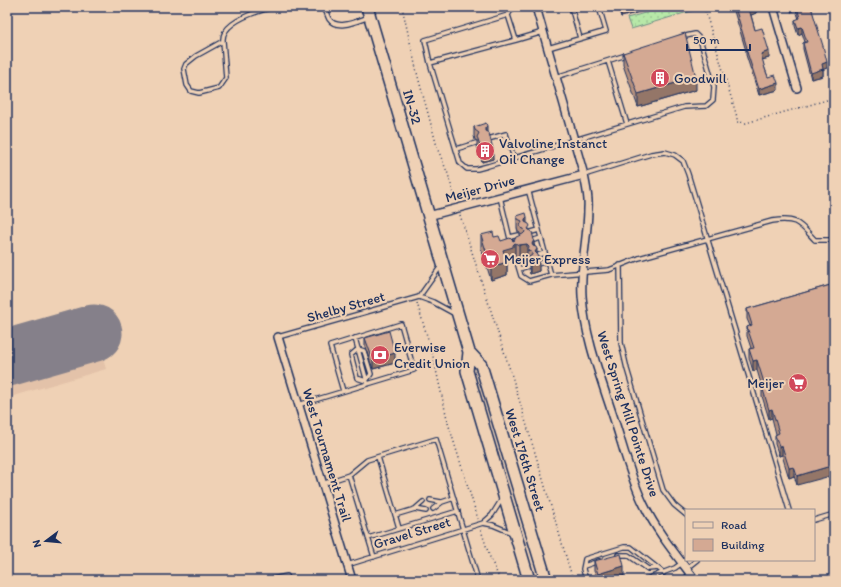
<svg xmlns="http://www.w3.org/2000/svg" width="841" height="587" font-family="Itim,sans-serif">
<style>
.built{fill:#e3c2a9}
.park{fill:url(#park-dots);stroke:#698c83}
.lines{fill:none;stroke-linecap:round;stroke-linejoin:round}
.runway{stroke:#85808a;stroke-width:57}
.lane-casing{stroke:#1b2f5e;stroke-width:6}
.street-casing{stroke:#1b2f5e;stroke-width:10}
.primary-casing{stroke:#1b2f5e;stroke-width:14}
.path{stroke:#1b2f5e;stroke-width:1.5;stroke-dasharray:1 3;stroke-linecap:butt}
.lane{stroke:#efd1b5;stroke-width:3.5}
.street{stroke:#efd1b5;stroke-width:7}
.primary{stroke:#efd1b5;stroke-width:11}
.wall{fill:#b6917e;stroke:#1b2f5e}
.shaded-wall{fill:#947667;stroke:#1b2f5e}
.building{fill:#d4a993;stroke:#1b2f5e}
.labels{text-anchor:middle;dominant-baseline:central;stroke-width:4;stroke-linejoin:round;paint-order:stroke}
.poi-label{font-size:14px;fill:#1b2f5e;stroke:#efd1b5;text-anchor:start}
.street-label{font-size:14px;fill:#1b2f5e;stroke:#efd1b5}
</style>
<defs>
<pattern id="park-dots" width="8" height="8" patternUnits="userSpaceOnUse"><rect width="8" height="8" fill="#b7e8a8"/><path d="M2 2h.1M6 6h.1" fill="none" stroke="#9dc793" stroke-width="1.8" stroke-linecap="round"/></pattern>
</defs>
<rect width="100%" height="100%" fill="#efd1b5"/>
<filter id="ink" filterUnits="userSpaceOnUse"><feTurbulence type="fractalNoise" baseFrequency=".025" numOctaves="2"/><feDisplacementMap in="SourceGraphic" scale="8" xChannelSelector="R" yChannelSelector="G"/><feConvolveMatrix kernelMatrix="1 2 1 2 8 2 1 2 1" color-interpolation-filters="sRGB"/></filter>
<g filter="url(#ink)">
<path class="built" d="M89,313l17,56 -99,29v-61z"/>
<path class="park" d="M666,7h31l1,2 -67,20 -4,-11z"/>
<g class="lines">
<path class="runway" d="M7,358l87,-25"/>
<g class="lane-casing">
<path id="lane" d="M324,7c2,4 3,8 5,12 8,12 28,2 40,-2
M513,7l-5,8 8,25 27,-8
M571,7l9,31
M508,15l-83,25 5,23 30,100 7,6h10l11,-3 196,-59 22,-1 7,-6 1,-13 -14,-48 -5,-5 -14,3
M223,41l-27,15 -10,8 -2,5 3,16 4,6 8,2 20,-5 7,-10 -3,-37c-2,-19 35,-30 49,-34
M548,48l58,-17 -7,-24
M608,61l19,63
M430,63l86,-23
M556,77l70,-22
M488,139l18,-5 8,24
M456,149l20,-6
M584,175l67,-21 14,-2 10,3 8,6 5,13 101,336
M528,189l23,86
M500,197l11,46
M528,233l11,-3
M510,237l9,-2
M531,241l10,-3
M535,256l10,-3
M516,259l5,17 8,5 22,-6 58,-5 30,-12 133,-37c24,-4 27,2 43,19h19
M516,262l10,-3
M538,264l9,-3
M620,265l1,78 6,26 36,121 11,15 12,10
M519,269l10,-3
M419,297l22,-31
M278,337l141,-40 14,5 22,12
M355,338l12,44
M358,349l6,2 7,23 -5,7 -9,-3 -6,-23z
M298,405l116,-35 -13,-46 -71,22 13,45
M378,457l21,71
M349,475l25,82
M322,484l27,-9 18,-15 69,-21 42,141
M430,500l11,2
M415,509l8,-7
M433,509l9,-7 12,-4
M395,515l20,-6 11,2
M814,520l20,-6
M483,523l10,2 19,8
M368,538l90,-27
M618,555h10l20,14 10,-1
M347,565l136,-42 9,-8 10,-16
M584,566l15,-5
M687,568l10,-8
M267,580l20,-4 2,4
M586,580l-3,-11 2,-10 39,-12h7l33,26
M644,580l31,-12 7,-5"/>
</g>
<g class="street-casing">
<path id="street" d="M536,7l48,168c2,11 5,22 4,33 0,30 -8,58 -6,88 3,43 20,85 33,126 9,28 16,57 29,83 13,27 33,51 51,75
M773,7l24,81
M428,216l156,-41
M278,337l74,243"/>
</g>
<g class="primary-casing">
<path id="primary" d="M367,7l102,345 -2,19 62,209
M469,352l12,13 65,215"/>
</g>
<path class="path" d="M402,7l16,70 20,73 10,24 8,28
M704,7l33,110v5l9,1 88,-25
M460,215l52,161 61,204
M417,303l15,49 16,71 30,96
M481,530l8,25 11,25"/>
<use href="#lane" class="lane"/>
<use href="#street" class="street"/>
<use href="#primary" class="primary"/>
</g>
<path class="wall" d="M618,7h39l-36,10z
M734,7h22v6l-5,2 4,15 14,28 -7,2 3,9 3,8 10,13 -19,5 -13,-40v-4l-12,-40z
M790,7h21l16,61 -4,1v7l-12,3 -8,-30v-6l2,-1 -3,-9 -4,2 -3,-9v-6l4,-1 -3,-9 -5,2z
M623,53l73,37 -58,17 -15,-42z
M474,127l13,5 6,27 -11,3 -5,-16v-5l-2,-1 -1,-4z
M517,216l10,7 10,30 2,18 -9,3 -1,-5v-6h-1v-6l-1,-1 -8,2 -4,-2 -2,1v3l-6,2v13l-16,5 -10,-32v-13l13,2 7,4h13l6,-6v-2l-2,-1 -1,-4z
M834,284l-37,201 -3,-9 -5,2 -7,-23 -3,1 -4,-12v-9l1,-1 -4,-16 -3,1 -7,-23v-9l-5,-17 -4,1 -4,-13v-9l2,-1 -4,-12v-9l3,-1 -3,-7v-10z
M365,338l30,25 -22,6 -8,-22z
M594,561l30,15 -14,4h-13l-3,-9z"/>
<path class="shaded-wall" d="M621,7h36l-36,10z
M756,7v6l-7,3v-7z
M791,7h5v3l-5,2z
M802,27v6l-4,2v-7z
M769,51v7l-8,2v-6z
M827,62v6l-5,2 1,-1v7l-12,3v-6l11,-9z
M696,77v13l-58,17v-13z
M778,83v7l-19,5v-6z
M487,126v10l-2,2v-10z
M493,149v10l-11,3v-9z
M527,217v13l-2,2v-13z
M534,240v13l-2,-9z
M515,243v13l-2,1v3l-10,3v-13z
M527,244v12l-8,2v-13z
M537,249v11l2,-1v12l-9,3v-13z
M507,262v13l-16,5v-13z
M395,353v10l-22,6v-9z
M757,360v10l-4,1v-10z
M772,409v9l-3,1v-9z
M779,446h3v9l-3,1z
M834,465v10l-37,10v-9z
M794,467v9l-5,2v-10z
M624,566v10l-14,4h-12v-6z"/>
<path class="building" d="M735,7h21l-7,2 6,21 7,-2 7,23 -8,3 4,15 3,8 7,-2 3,8 -19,6 -13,-40 1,-1z
M797,7h14l12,39 4,16 -5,2 1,5 -12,4 -8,-30 4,-1 -5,-15 -4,1 -3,-8 5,-2z
M685,33l11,44 -58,17 -15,-41z
M486,123l1,3 -2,2v3l4,2 4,16 -11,4 -5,-16 2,-4 -4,-3 -1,-3z
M526,213l1,4 -2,2v3l4,2 1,2 -2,3 4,3 2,8 -2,4 1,2 3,1 1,2 -2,3 3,3 1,4 -9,2 -1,-4 3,-2v-2l-2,-3 -2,1 1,-5 -2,-2 -8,1 -4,-2 -2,2v2l-10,3 4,12 -16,5 -10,-32 12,-3 1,5 5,-1 2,5 9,-3 2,2 2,1 2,-4 7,-3 2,-2 -1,-3 -3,-1 -1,-2 2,-5 -4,-2 -1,-3z
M834,284v181l-37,11 -3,-9 -5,1 -7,-22h-3l-4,-11 4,-2 -7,-24 -3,1 -7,-24h3l-8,-26 -4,1 -4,-12 5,-1 -7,-21 5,-2 -5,-16z
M389,331l6,22 -22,7 -8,-22z
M621,554l3,12 -26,8 -4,-13z"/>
</g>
<defs>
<g id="building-disc" transform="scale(1)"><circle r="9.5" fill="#d1495b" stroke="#efd1b5"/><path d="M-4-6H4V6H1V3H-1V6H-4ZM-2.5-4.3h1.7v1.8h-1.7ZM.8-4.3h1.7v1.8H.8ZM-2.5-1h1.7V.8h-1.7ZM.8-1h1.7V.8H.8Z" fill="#fff"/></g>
<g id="supermarket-disc" transform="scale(1)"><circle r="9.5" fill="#d1495b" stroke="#efd1b5"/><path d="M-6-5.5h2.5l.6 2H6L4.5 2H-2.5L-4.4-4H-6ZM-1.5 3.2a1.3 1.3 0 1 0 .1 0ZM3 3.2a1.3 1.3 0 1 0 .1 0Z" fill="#fff"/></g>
<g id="bank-disc" transform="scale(1)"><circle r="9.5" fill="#d1495b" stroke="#efd1b5"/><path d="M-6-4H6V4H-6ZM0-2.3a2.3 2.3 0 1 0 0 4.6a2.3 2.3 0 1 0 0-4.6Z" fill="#fff"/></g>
</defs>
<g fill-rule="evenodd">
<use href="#building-disc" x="660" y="78"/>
<use href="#building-disc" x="485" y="151"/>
<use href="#supermarket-disc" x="490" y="259"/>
<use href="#bank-disc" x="380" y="355"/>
<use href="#supermarket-disc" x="798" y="383"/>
</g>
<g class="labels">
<g class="poi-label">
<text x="674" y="78">Goodwill</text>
<text x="499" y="143">Valvoline Instanct<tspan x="499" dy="16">Oil Change</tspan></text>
<text x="504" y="259">Meijer Express</text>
<text x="394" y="347">Everwise<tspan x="394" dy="16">Credit Union</tspan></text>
<text x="784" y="383" text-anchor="end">Meijer</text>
</g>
<g class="street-label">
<text transform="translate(412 107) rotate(74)">IN-32</text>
<text transform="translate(480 189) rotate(-15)">Meijer Drive</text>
<text transform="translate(346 307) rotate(-16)">Shelby Street</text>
<text transform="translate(628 414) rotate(72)">West Spring Mill Pointe Drive</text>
<text transform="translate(327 455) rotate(73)">West Tournament Trail</text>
<text transform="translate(525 460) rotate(73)">West 176th Street</text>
<text transform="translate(412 533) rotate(-17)">Gravel Street</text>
</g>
</g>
<rect width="841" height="587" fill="none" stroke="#efd1b5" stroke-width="24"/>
<rect x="12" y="12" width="817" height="563" fill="none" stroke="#1b2f5e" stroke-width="1.5" filter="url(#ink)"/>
<rect x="685" y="509" width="130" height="52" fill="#efd1b5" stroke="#9a9092"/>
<rect x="693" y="522" width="20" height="6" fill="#efd1b5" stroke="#9a9092"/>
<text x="721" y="529" font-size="12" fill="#1b2f5e">Road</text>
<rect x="693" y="539" width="20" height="12" fill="#d4a993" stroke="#9a9092"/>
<text x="721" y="549" font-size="12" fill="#1b2f5e">Building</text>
<g transform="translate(46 541) rotate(254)" stroke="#efd1b5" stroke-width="3" paint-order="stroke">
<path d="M0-3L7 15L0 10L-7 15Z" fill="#1b2f5e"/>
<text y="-6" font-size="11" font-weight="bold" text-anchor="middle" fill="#1b2f5e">N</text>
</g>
<path d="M687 44v6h63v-6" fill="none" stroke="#1b2f5e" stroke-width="2"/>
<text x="693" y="44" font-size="12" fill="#1b2f5e" stroke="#efd1b5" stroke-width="3" paint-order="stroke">50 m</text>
</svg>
